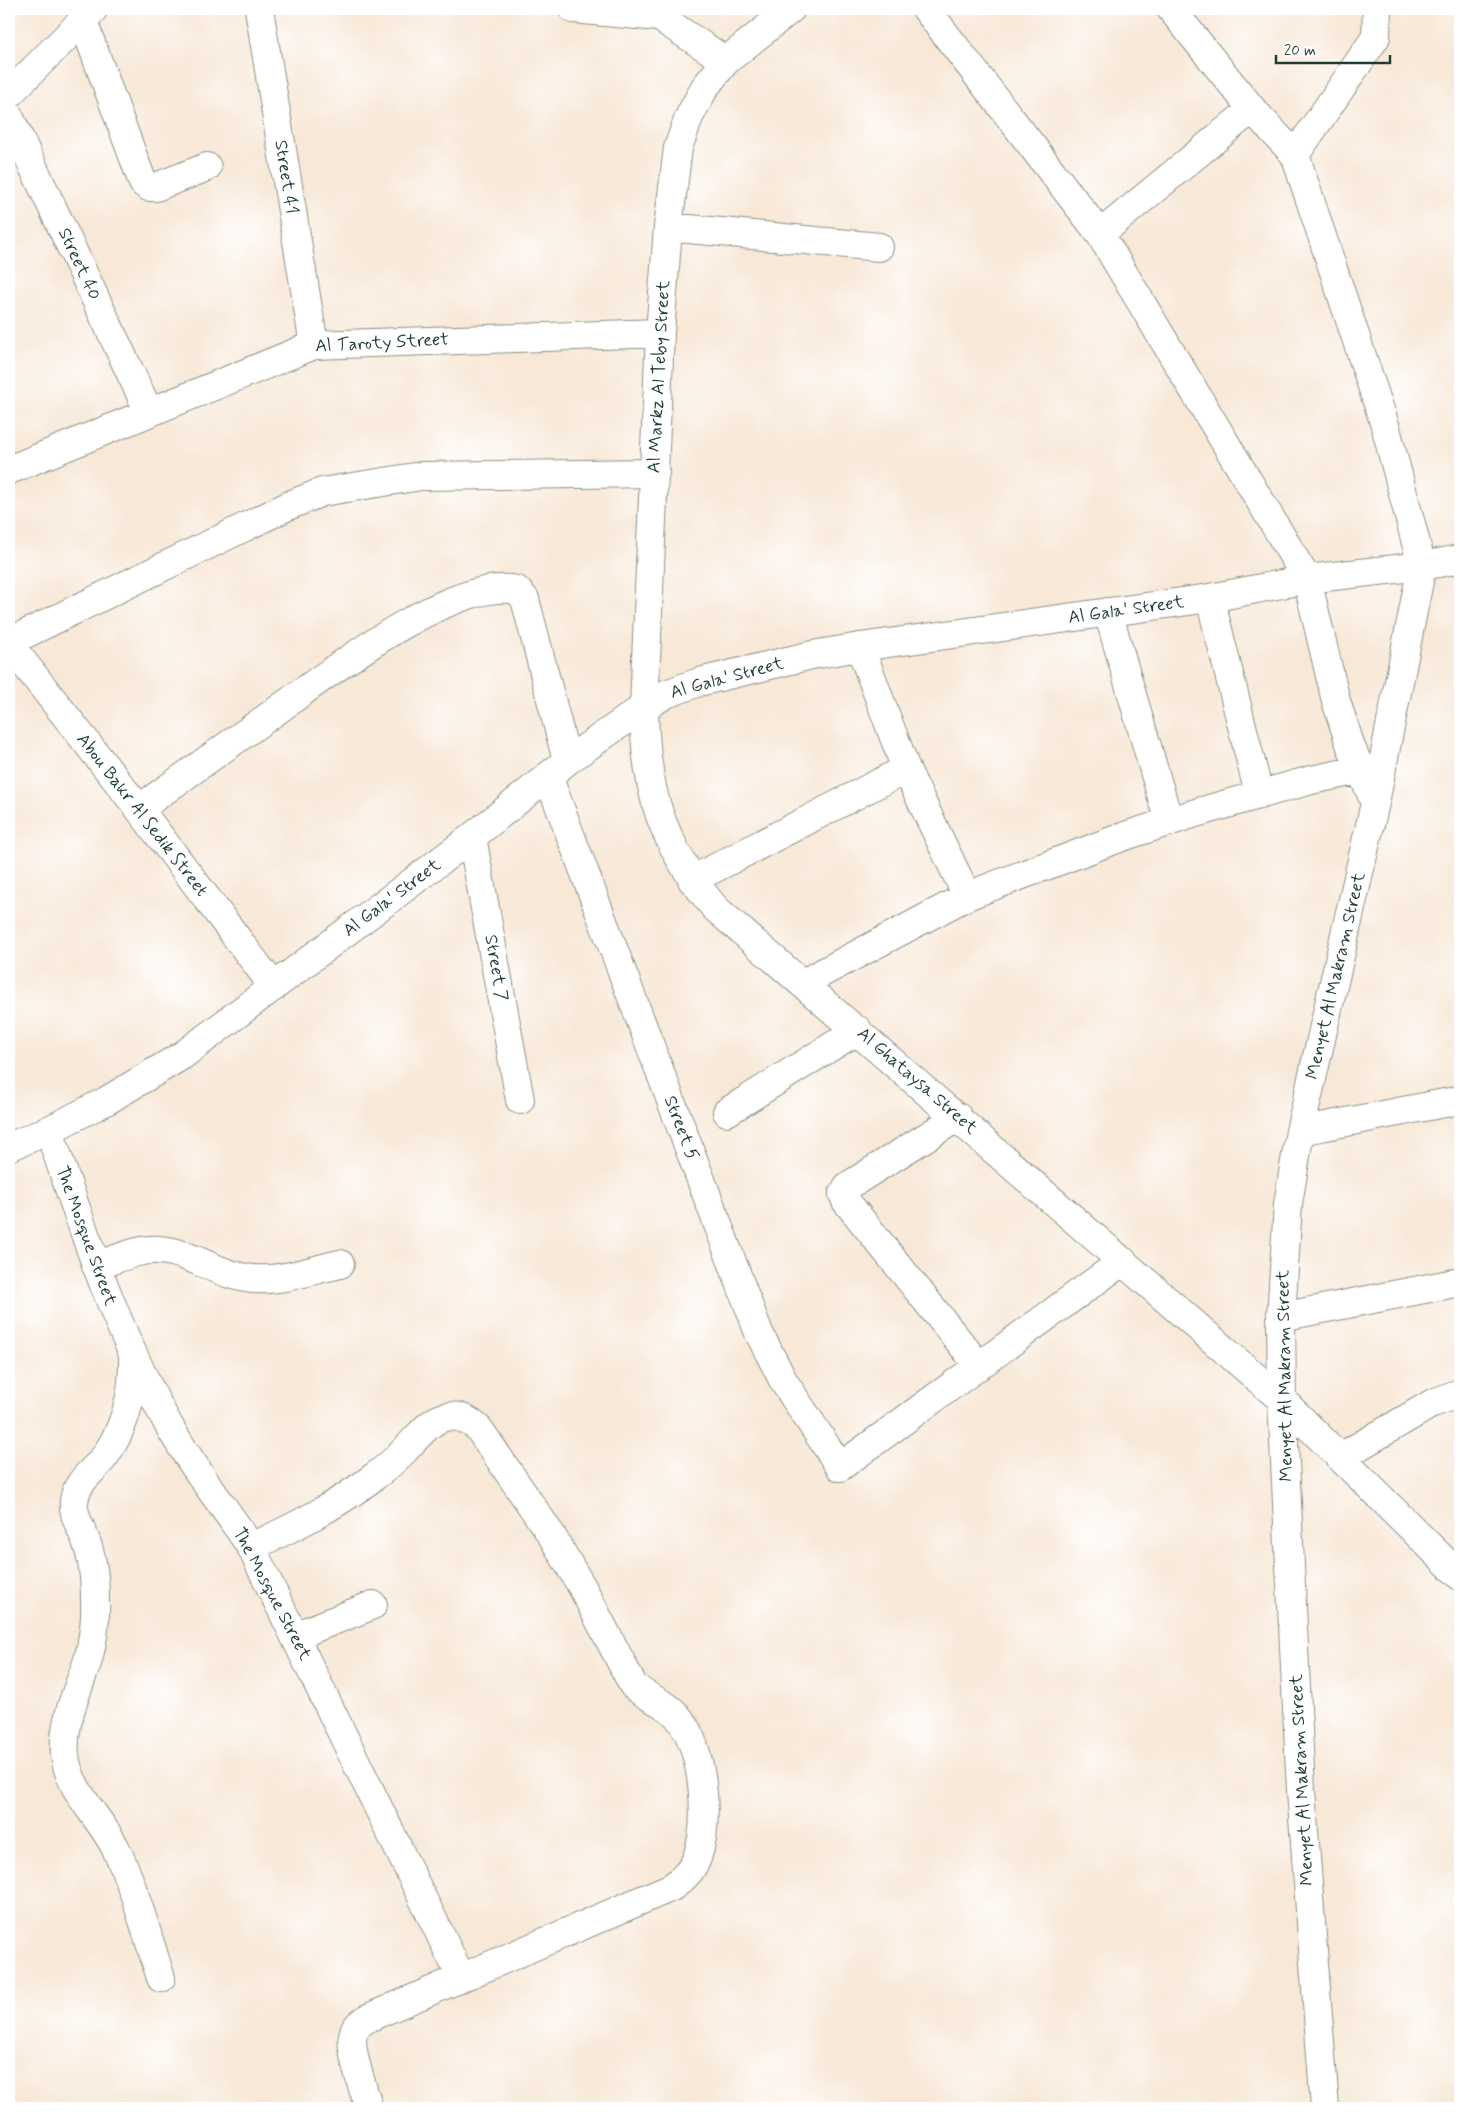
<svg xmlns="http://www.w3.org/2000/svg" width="1469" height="2117" font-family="Mynerve,sans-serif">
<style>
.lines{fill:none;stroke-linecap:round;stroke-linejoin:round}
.minor-casing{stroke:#8c9286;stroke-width:30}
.tertiary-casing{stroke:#8c9286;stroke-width:30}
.minor{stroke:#fff;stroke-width:28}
.tertiary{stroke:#fff;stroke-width:28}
.labels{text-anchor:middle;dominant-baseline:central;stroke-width:4;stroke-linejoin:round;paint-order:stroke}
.street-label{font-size:18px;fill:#1f3d34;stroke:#fff}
</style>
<rect width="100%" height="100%" fill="#fff"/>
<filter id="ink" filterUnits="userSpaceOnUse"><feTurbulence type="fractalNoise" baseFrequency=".02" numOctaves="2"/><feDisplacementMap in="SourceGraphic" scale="10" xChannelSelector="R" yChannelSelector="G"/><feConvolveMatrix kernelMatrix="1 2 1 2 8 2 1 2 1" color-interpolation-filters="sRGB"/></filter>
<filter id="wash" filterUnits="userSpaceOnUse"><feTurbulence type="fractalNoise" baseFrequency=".0096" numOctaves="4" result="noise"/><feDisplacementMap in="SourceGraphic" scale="20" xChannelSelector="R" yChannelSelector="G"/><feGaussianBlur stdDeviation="1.12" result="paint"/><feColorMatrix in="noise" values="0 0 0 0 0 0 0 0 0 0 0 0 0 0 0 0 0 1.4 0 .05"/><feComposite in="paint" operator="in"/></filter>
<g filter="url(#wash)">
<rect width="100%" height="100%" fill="#f8e8d7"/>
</g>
<g filter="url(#ink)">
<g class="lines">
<g class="minor-casing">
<path id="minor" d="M259,9l55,336
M573,9l86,8
M654,9l5,8 67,44
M791,9l-65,52 -21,26 -16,30 -11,31 -10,79 -8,106 -16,374c1,84 17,136 71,201l567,492 178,176
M926,9l174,225 207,345 29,122 15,46 24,56
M1171,9l81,100 43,46 90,270 37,141 -47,237 -75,328 -12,73 -7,113 1,83 19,391 24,317
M83,21l60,162 6,4h7l51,-20
M9,94l84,-84
M9,116l140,296
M1295,155l81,-118 1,-28
M668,227l211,20
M1100,234l152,-125
M9,470l305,-125 346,-12
M1210,598l49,196
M1108,612l61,210
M9,642l281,-137 32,-13 99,-16 234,-3
M9,644l130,165 135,178
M860,647l46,122 61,127
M548,776l211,557 25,49 56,85 283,-206
M139,809c44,-32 88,-63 133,-95 53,-38 179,-137 245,-124l8,9 42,162
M472,837l48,263
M692,880l214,-111
M803,983l164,-87 155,-59 77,-25 112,-32 49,-10
M727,1112l131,-82
M958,1117l-110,69 -5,8 3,7 133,165
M49,1130c35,103 69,206 123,301 24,41 53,77 79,116l210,430
M1300,1131l160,-31
M96,1266c19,-6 43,-18 63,-16 33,2 61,27 95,29 28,2 59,-9 86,-15
M1281,1317l179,-35
M133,1356c1,36 -7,70 -28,100 -11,15 -29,25 -31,45 -2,14 8,28 12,40 7,18 9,40 9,59 1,20 -2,41 -7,60 -10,30 -26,62 -23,95 4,36 34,61 50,92 20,41 32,88 46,131
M1341,1457l92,-54 27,-10
M251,1547c44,-20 85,-41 124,-71 10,-7 20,-16 29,-25 10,-10 20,-24 33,-31 16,-8 30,-2 42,9l73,107 30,51 51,98c14,14 34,17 46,33 25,32 31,103 18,140 -5,13 -14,21 -25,29l-304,131c-7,4 -13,8 -15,17 -4,14 11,57 16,73
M295,1636l78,-31"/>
</g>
<g class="tertiary-casing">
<path id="tertiary" d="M9,1147l40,-17 57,-29 77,-46 289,-218 95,-76 77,-54 22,-13 33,-12 113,-27 48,-8 350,-49 97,-19 115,-13 38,-7"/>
</g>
<use href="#minor" class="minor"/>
<use href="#tertiary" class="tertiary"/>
</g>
</g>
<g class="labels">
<g class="street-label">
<text transform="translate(286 177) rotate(81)">Street 41</text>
<text transform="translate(79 264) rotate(65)">Street 40</text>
<text transform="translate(382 343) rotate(-3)">Al Taroty Street</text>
<text transform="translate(659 377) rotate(-87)">Al Markz Al Teby Street</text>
<text transform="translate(1126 610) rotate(-8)">Al Gala' Street</text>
<text transform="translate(727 678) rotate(-15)">Al Gala' Street</text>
<text transform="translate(142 815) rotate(52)">Abou Bakr Al Sedik Street</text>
<text transform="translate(392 898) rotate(-37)">Al Gala' Street</text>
<text transform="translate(496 968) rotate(80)">Street 7</text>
<text transform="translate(1336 976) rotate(-77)">Menyet Al Makram Street</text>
<text transform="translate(917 1081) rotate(41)">Al Ghataysa Street</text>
<text transform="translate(681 1128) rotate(69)">Street 5</text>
<text transform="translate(86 1236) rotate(70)">The Mosque Street</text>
<text transform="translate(1285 1376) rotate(-91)">Menyet Al Makram Street</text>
<text transform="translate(272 1594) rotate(62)">The Mosque Street</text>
<text transform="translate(1302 1780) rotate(-93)">Menyet Al Makram Street</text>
</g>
</g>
<rect width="1469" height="2117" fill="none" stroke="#fff" stroke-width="30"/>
<path d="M1276 55v8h114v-8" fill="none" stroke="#1f3d34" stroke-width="2.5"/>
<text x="1284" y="55" font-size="15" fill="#1f3d34" stroke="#ffffff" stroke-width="4" paint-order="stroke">20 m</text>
</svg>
